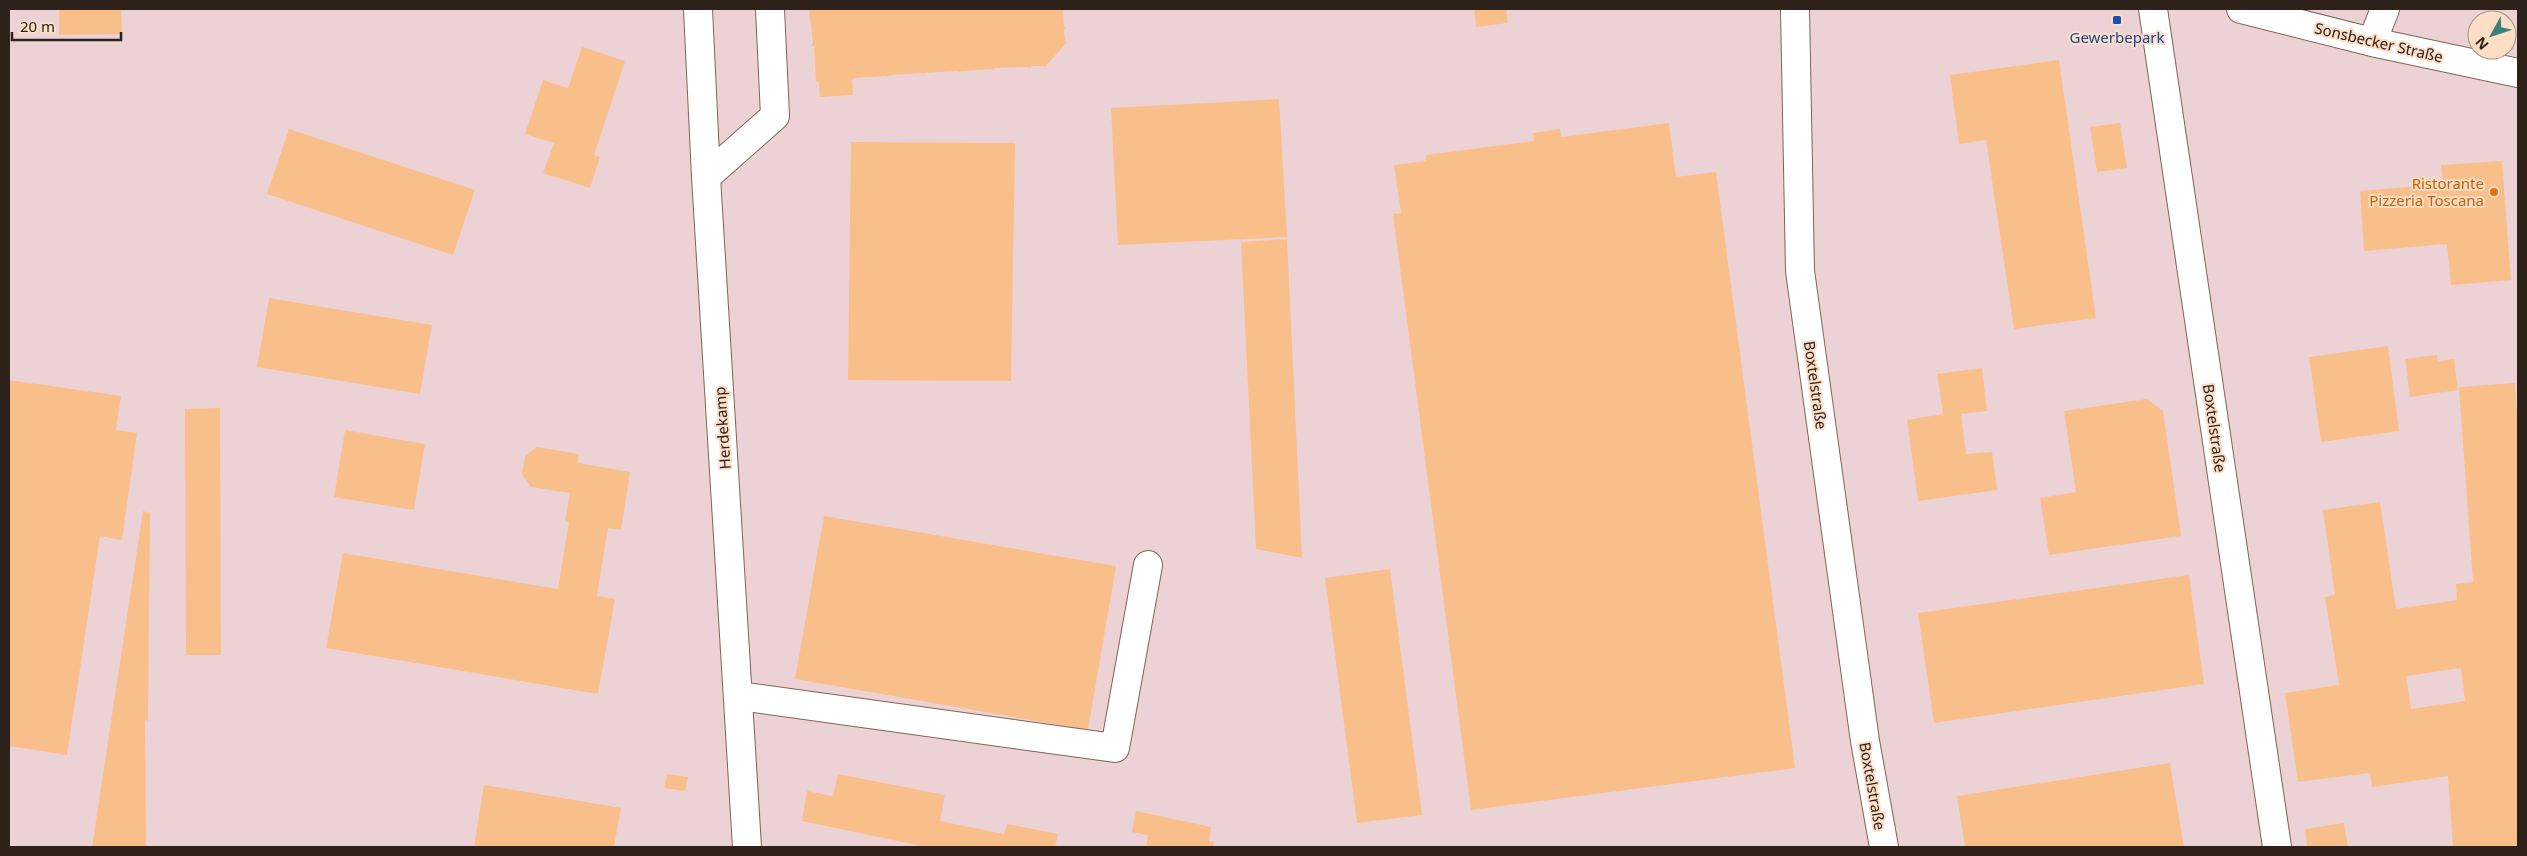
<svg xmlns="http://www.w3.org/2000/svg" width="2527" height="856" font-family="'Noto Sans',sans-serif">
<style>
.commercial{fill:#edd2d5;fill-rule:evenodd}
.building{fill:#f9bf8a;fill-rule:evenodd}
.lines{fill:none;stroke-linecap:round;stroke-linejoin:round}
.minor-casing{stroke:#806550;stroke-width:30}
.minor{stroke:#fff;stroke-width:28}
.transit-dot{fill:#1a4fb4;stroke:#fcddc5;stroke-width:2}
.food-dot{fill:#e8710a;stroke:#fcddc5;stroke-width:2}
.labels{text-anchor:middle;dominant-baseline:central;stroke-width:4;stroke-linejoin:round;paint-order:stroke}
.transit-label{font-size:15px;fill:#164399;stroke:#fcddc5}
.street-label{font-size:15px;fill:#2d2119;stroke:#fcddc5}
.food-label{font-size:15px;fill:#c56008;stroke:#fcddc5;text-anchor:end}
</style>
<rect width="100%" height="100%" fill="#fcddc5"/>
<path class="commercial" d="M9,9h2509v838h-2509zM2477,20h30v30h-30z"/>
<path class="building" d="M59,9h62l1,25 -63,1z
M809,9h254l1,18 2,2h-2l1,11 2,2 -22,25 -2,-1h-12v2l-3,-1 -33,1 -2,3v-2l-33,2v2l-2,-2 -34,2 -2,3 1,-3 -34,2 -2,3v-2l-33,2 -2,2 1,15 -33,2 -1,-14 -3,-2 -2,-35h-3l2,-2z
M1474,9h32l2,14 -32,4z
M582,47l43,14 -31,94 6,2 -10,31 -47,-15 11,-30 -29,-9 18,-54 25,8z
M2059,60l37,258 -82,11 -28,-189 -27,4 -9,-69z
M1279,99l8,138 -169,8 -7,-137z
M1669,123l7,54 40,-5 79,596 -324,42 -78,-596 8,-1 -7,-48 32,-4v-6l108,-14 -1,-8 27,-4 1,8z
M2120,123l7,45 -30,4 -7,-45z
M289,129l186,61 -22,65 -186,-61z
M851,142l164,1 -4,238 -163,-1z
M2502,161l9,119 -60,5 -4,-41 -83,7 -4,-60 83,-7 -2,-19z
M1287,239l3,63 12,256 -46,-9 -15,-307z
M269,298l163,27 -12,69 -163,-27z
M2388,346l11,85 -78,11 -12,-85z
M2437,355l1,6 16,-2 4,31 -48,7 -5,-38z
M1982,368l5,43 -26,3 5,40 26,-2 5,38 -79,11 -11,-81 36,-6 -6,-40z
M9,380l112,16 -5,34 21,3 -15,107 -22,-4 -33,219 -58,-9z
M2515,383l3,53v411h-65l-5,-71 -76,11 -2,-14 -72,9 -13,-89 54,-8 -14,-88 10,-2 -12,-85 57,-8 16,107 61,-9 -1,-16 17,-2 -14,-195zM2461,668l4,33 -54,8 -5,-33z
M2147,399l16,12 18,125 -132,19 -9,-57 36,-6 -12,-81z
M220,408l1,247h-35l-1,-246z
M345,430l80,14 -11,66 -80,-13z
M537,447l42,7 -1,9 52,9 -9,58 -13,-2 -11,68 18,3 -17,95 -272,-46 17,-95 215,36 11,-67 -4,-1 5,-28 -39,-6 -9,-13 3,-18z
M143,511l7,2 -2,208 -3,-1 1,127h-54z
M824,516l292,50 -28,164 -293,-51z
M1390,569l32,246 -65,8 -32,-245z
M2189,575l15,109 -270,39 -16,-110z
M2170,763l14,84h-219l-8,-51z
M667,774l21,3 -3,14 -21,-3z
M838,774l107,21 -5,26 64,13 3,-10 51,10 -3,13h-129l-124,-26 5,-30 26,5z
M484,785l137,23 -7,39h-140z
M1136,811l75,16 -2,14 5,1 -1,5h-67l2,-12 -16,-3z
M2344,823l4,24h-41l-2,-18z"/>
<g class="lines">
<g class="minor-casing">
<path id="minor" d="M698,9l8,168 41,670
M1795,9l5,262 65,470 19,106
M2153,9l124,838
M2241,9l131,33 146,31
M2372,42l13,-33
M706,177l69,-61 -5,-107
M739,696l376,52 33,-183"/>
</g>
<use href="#minor" class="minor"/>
</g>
<rect class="transit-dot" x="2112" y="15" width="10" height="10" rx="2.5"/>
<circle class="food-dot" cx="2494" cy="192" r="5"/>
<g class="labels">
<g class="transit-label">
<text x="2117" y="37">Gewerbepark</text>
</g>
<g class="street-label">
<text transform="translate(2379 42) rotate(13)">Sonsbecker Straße</text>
<text transform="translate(1816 385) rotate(82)">Boxtelstraße</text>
<text transform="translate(722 428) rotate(-94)">Herdekamp</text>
<text transform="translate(2215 428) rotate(82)">Boxtelstraße</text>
<text transform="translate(1873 786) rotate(80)">Boxtelstraße</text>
</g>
<g class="food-label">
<text x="2484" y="183">Ristorante<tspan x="2484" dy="17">Pizzeria Toscana</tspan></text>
</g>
</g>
<rect width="2527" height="856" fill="none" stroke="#2d2119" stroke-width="20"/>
<g transform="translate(2492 35) rotate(230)"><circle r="24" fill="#fcddc5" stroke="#a99280"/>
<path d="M0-4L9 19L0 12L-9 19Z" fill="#3b827a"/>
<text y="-8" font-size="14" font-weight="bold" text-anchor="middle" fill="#2d2119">N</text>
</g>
<path d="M12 32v8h109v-8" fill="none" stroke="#2d2119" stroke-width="2.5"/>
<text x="20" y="32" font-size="15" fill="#2d2119" stroke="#fcddc5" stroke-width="4" paint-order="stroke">20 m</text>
</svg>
